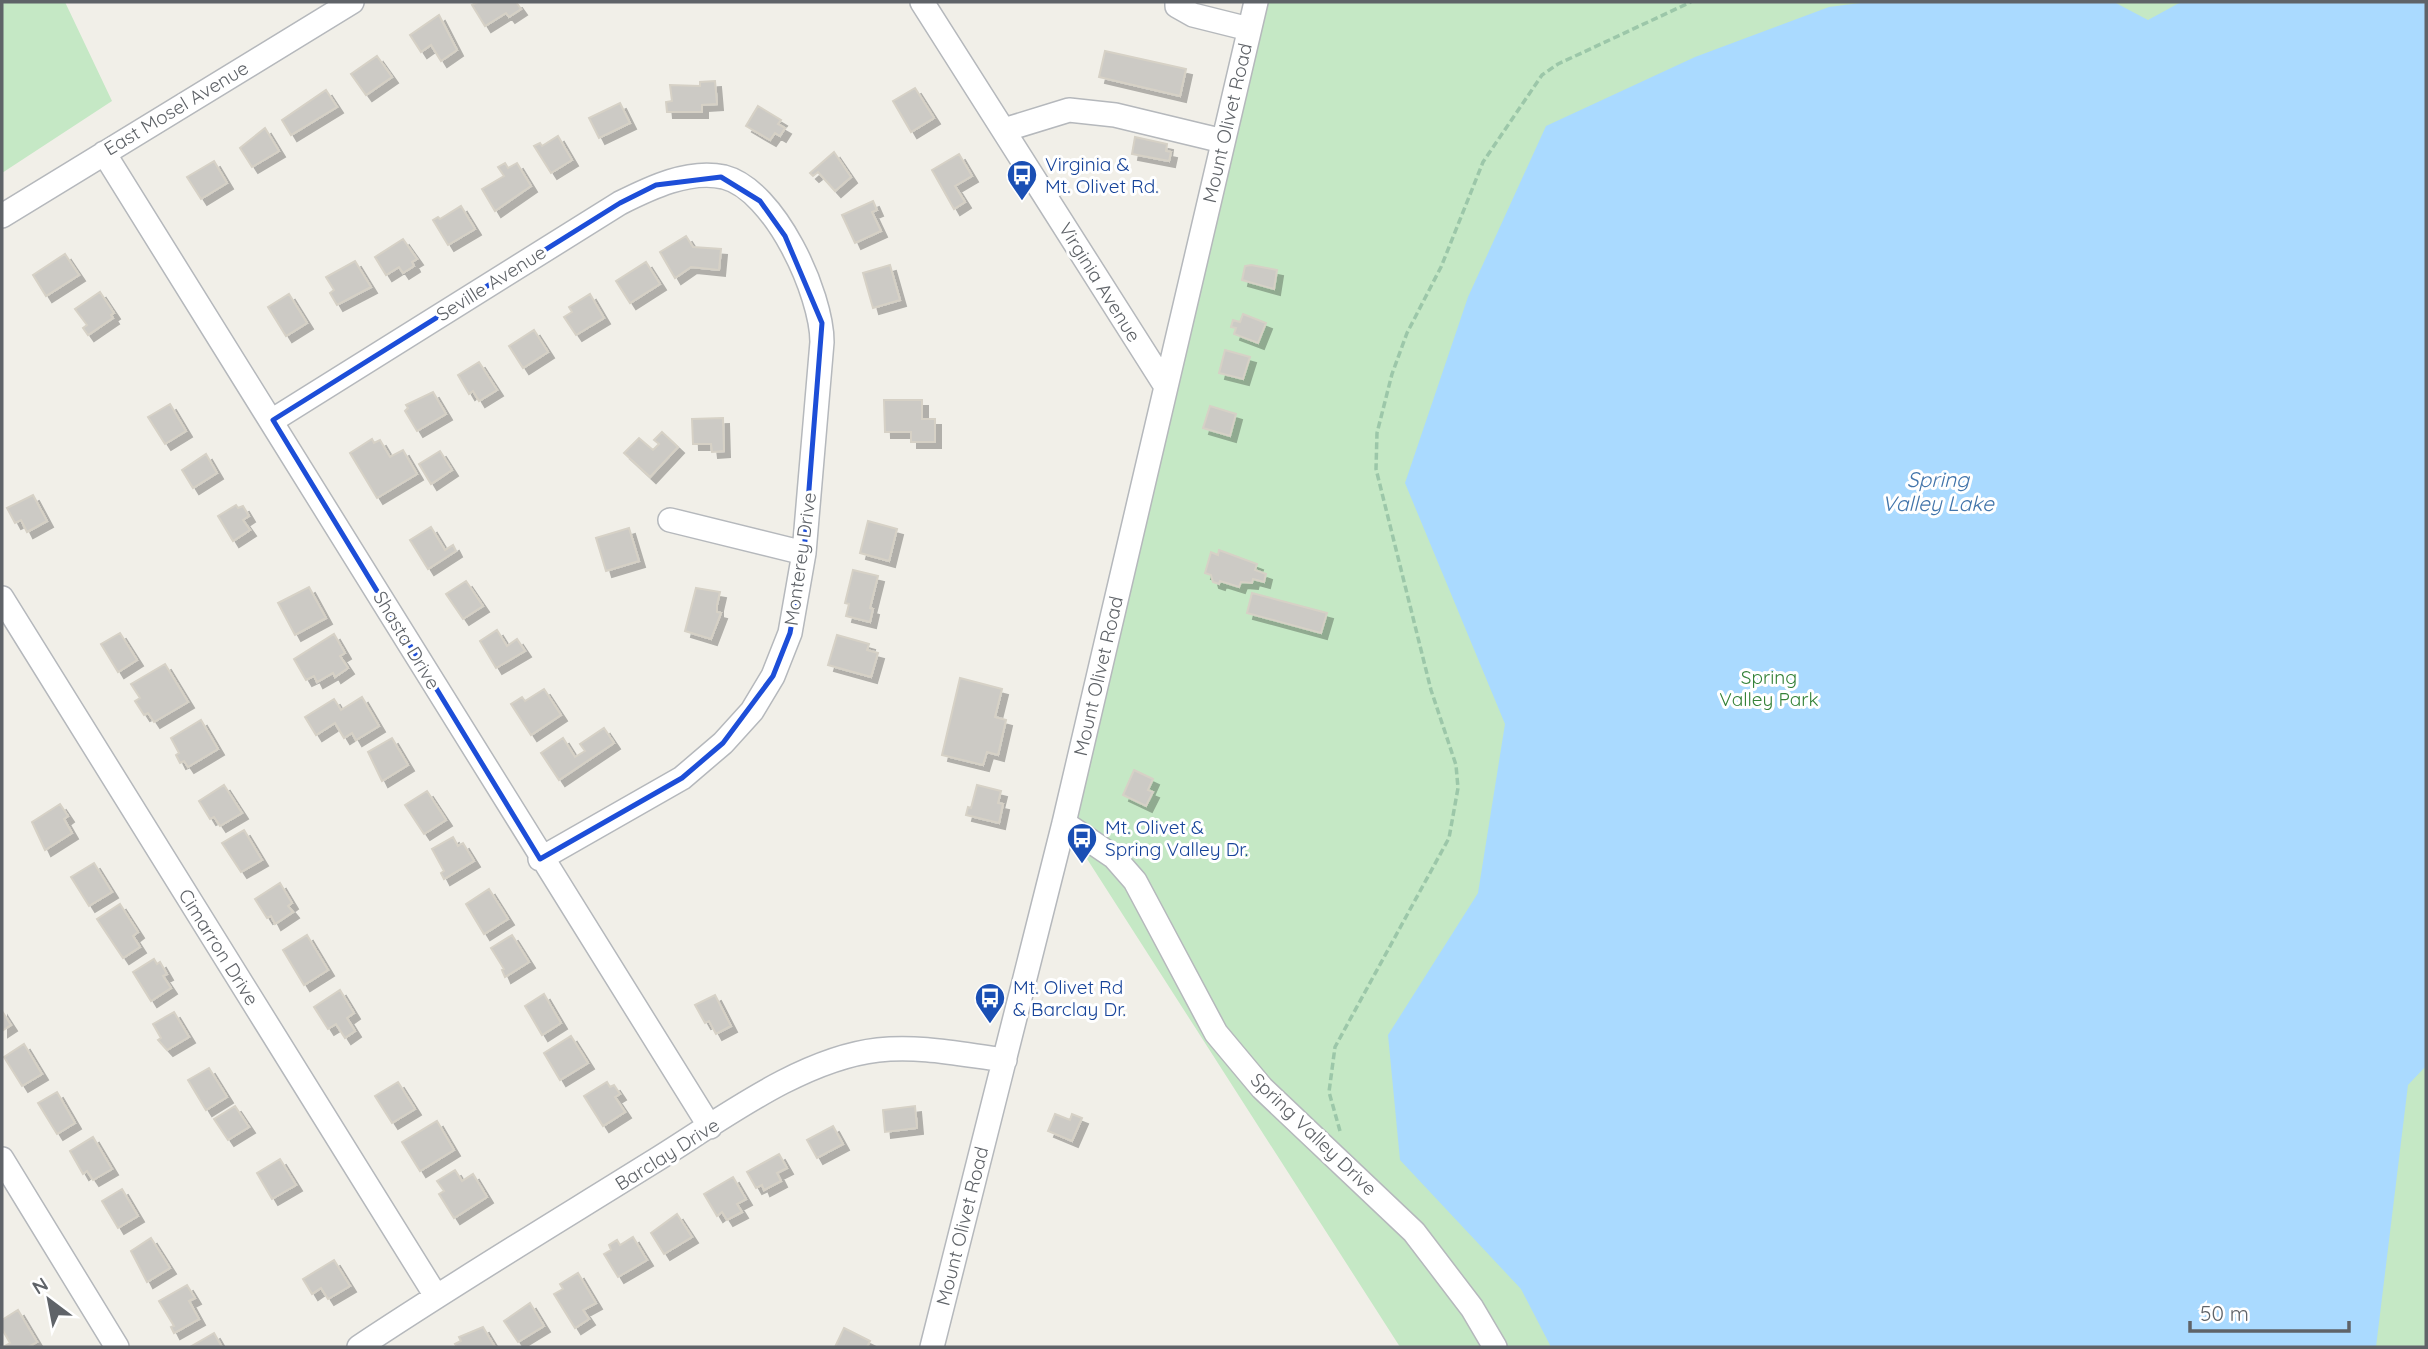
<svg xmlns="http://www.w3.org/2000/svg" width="2428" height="1349" font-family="Quicksand,sans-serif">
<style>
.green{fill:#c5e8c5}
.water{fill:#aadaff}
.building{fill:#cccac5;stroke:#d6d1c6;stroke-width:2;filter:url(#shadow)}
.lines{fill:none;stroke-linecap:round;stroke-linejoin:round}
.minor-casing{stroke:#b5b8bc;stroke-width:26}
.path{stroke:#9cc7a9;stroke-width:3.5;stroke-dasharray:7 3.5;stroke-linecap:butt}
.minor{stroke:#fff;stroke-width:23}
.marked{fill:none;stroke:#1d4ed8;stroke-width:5;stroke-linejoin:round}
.labels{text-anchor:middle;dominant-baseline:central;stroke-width:6;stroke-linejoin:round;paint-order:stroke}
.street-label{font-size:19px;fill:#5f6368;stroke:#fff}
.transit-label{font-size:19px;fill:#164399;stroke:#fff;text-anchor:start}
.park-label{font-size:19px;fill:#348238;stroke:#fff}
.water-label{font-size:21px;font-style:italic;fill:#4174aa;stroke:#fff}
</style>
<defs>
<filter id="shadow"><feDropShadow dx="6" dy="6" stdDeviation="0" flood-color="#0004"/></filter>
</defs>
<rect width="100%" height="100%" fill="#f1efe8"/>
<path class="green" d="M2,2h63l47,99 -110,72z
M1253,2h1173v1345h-1026l-336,-524z"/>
<path class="water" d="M1868,2h246l34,18 33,-18h245v1064l-18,19 -32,262h-825l-30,-58 -121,-129 -12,-125 90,-142 27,-169 -100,-241 63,-186 78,-171 149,-69 134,-50z"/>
<path class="building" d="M478,2h38l5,7 -12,8 -3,-4 -21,13 -13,-21z
M439,15l18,35 -16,11 -10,-16 -10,7 -11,-17z
M1105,51l81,18 -6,27 -81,-19z
M377,56l15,21 -26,18 -15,-21z
M715,81l2,23 -15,1v7h-35l-1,-10 6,-1 -2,-16 30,1v-4z
M915,88l19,30 -23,14 -18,-31z
M326,90l11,17 -46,28 -9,-15z
M620,103l10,20 -31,15 -10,-20z
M758,106l23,14 -3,4 7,4 -5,8 -5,-3 -5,7 -24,-14z
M265,128l14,23 -27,16 -12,-19z
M558,136l14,24 -21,13 -17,-27 6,-3 2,3z
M1135,137l32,7 -1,7 5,1 -2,9 -37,-7z
M834,152l17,25 -16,14 -17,-19 -5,4 -3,-3z
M959,154l13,22 -17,10 10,16 -11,7 -22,-39z
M214,161l13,22 -26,16 -14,-22z
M505,163l3,5 9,-5 14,23 -36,25 -13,-22 22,-13 -6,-9z
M873,201l4,9 -5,2 9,19 -26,12 -13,-28z
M461,206l14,23 -27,16 -15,-25 5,-3 2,2z
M686,236l7,11 28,2 -2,21 -28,-3 -16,11 -15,-26z
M403,239l14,20 -5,3 2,4 -11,7 -4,-6 -13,8 -11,-18z
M65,254l14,21 -33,21 -13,-21z
M355,261l16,26 -34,18 -7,-12 4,-3 -8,-13z
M646,262l14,22 -30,19 -14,-22z
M890,265l10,35 -27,8 -10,-35z
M1251,265l26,5 -3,19 -32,-9 3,-14z
M100,292l14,21 -3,2 2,3 -25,17 -5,-7 4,-3 -12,-16z
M289,294l18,29 -21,13 -18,-29z
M590,294l14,24 -28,17 -12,-18 8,-5 -3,-5z
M1243,314l23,9 -8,20 -24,-9 2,-6 -5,-1 2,-7 7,2z
M534,330l14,22 -25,16 -14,-22z
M1225,350l25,7 -7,22 -24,-6z
M479,362l18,28 -18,11 -6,-10 -4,3 -11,-19z
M433,392l13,22 -29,17 -12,-20 3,-3 -2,-3z
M884,400h38v19h13v23h-24v-10h-26z
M170,404l16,27 -21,13 -17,-27z
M1210,406l26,8 -6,22 -27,-8z
M723,418l1,33 -12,1 -1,-8h-18l-1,-25z
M662,432l16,15 -28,30 -26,-24 15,-15 14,12 6,-6 -5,-4z
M372,439l2,4 6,-3 10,17 13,-7 14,24 -40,24 -27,-45z
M440,451l12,19 -21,14 -12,-20z
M206,454l11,19 -24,15 -11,-18z
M33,495l14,26 -20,11 -6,-12 -6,3 -8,-15z
M236,505l2,3 5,-2 6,10 -6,4 7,10 -17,11 -15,-25z
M868,521l29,8 -8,32 -29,-8z
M431,527l14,23 8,-5 3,6 -28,18 -18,-29z
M629,528l10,33 -33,10 -10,-33z
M1219,550l38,14 -2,6 11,4 -2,8 -11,-3 -1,4 -11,-1 -2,5 -19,-6 -1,3 -6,-2 -2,-7 -6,-2 6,-21 7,3z
M853,570l25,6 -8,32 3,1 -3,13 -24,-6 3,-12 -4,-1z
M466,581l17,25 -20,13 -17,-25z
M309,587l17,31 -31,17 -17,-32z
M696,588l24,4 -3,13v7l4,1 -10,26 -26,-8z
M1252,593l75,20 -6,20 -74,-20z
M497,630l10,16 10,-7 8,12 -29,17 -16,-27z
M120,633l17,27 -19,12 -17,-28z
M334,634l11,19 -5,3 8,12 -13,9 -2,-4 -16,9 -3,-6 -8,4 -12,-21z
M837,635l32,9 -2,6 11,3 -7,24 -43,-12z
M165,664l23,38 -34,20 -6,-9 -4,2 -9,-14 5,-3 -9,-14z
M960,678l42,11 -7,28 11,3 -8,35 -11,-3 -4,13 -41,-10z
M544,689l17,26 -30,20 -20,-31 11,-7 3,4z
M362,697l17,29 -23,14 -4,-7 -8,5 -9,-15 -19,12 -11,-18 29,-18 7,11z
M201,720l17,29 -30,18 -4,-6 -4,2 -4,-8 3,-2 -8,-15z
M604,728l10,15 -55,37 -18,-27 22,-15 12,19 10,-6 -5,-7z
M392,738l16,27 -26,16 -14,-29z
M1134,770l19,9 -5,11 5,2 -7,14 -23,-11z
M224,785l18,28 -22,13 -6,-9 -4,2 -11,-18z
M977,785l24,6 -3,12 5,1 -4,19 -33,-8 2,-8 3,1z
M427,791l19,29 -22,14 -19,-29z
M60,804l8,12 -4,3 8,14 -27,17 -13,-28z
M244,830l18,30 -21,12 -19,-29z
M453,837l5,9 5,-3 11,18 -30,18 -3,-6 3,-2 -12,-22z
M94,863l18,29 -23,14 -18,-29z
M280,883l12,20 -4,3 5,6 -18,12 -4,-8 -4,2 -12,-19z
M489,889l19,30 -24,15 -18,-30z
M120,904l18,28 -5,4 7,11 -17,11 -26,-39z
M307,935l21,35 -24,15 -21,-35z
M512,935l17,27 -24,15 -3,-7 2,-1 -13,-21z
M154,959l3,5 3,-2 7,12 -4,2 8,12 -20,13 -18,-29z
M340,990l14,23 -7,5 8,13 -10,7 -9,-14 -8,5 -14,-22z
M544,994l17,29 -19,12 -17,-29z
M715,995l16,31 -15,8 -7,-13 -4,2 -10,-18z
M2,1011l9,14 -9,6z
M174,1012l15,25 -22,13 -9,-10 3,-2 -8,-14z
M571,1036l17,27 -28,17 -16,-27z
M24,1044l18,30 -20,12 -18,-29z
M209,1068l18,29 -21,13 -18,-30z
M398,1082l17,27 -23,14 -17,-27z
M607,1082l3,5 4,-2 6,9 -5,3 10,15 -22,14 -19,-30z
M57,1092l18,31 -18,11 -19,-31z
M235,1106l14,21 -21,13 -14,-21z
M915,1106l2,22 -32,4 -2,-22z
M1055,1114l15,6 2,-6 10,4 -10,23 -24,-10z
M437,1121l17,29 -34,21 -18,-29z
M833,1126l10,18 -26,14 -10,-18z
M93,1137l19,32 -19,11 -6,-9 -4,3 -13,-23z
M779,1154l8,14 -10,5 4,8 -17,9 -2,-5 -6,3 -9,-16z
M280,1159l16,26 -24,14 -15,-26z
M455,1170l7,11 11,-7 14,23 -33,21 -15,-24 5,-3 -7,-10z
M733,1177l13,22 -9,5 5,8 -15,8 -5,-8 -5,4 -13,-22z
M122,1189l16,27 -20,12 -16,-27z
M677,1214l15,23 -28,17 -13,-21z
M633,1237l14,23 -29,17 -14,-23 7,-4 -2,-5 8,-5 3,5z
M151,1238l19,30 -23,14 -16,-31z
M334,1260l16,26 -22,13 -7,-11 -9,6 -9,-15z
M578,1273l18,30 -13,7 6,9 -14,9 -21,-34 9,-5 -3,-5z
M187,1285l8,13 -6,3 10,18 -25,14 -3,-6 3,-1 -15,-25z
M530,1303l14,23 -26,16 -14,-21z
M18,1310l19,32 -9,5h-25l7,-4 -8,-14v-9z
M483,1327l12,20h-38l-2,-3 6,-3 -2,-4z
M844,1328l26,13 -3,6h-32z
M214,1333l8,14h-32z"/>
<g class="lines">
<g class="minor-casing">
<path id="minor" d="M922,2l243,383
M1177,2v4l16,9 56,14
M1004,130l65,-20 46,5 108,26
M104,153l606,974
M2,216l350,-214
M273,420l347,-217c30,-15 69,-34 104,-26 51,13 98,117 98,165l-18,211 -14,80 -17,43 -21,35 -29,32 -41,35 -142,81
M670,520l134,33
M2,598l434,698
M1064,823l50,34 21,24 81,152 46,55 152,144 58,76 23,39
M2,1159l115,188
M359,1347c96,-64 194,-123 292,-184 67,-41 148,-104 227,-113 42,-5 86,5 127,10
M932,1347l132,-524 192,-821"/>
</g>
<path class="path" d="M1340,1131l-11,-39 6,-45 114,-209 9,-50 -2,-23 -25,-75 -55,-221 1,-36 15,-59 15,-41 34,-66 42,-105 59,-87 16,-11 133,-62"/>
<use href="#minor" class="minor"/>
</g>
<path class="marked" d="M721,177l39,24 25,35 37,87 -18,230 -14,80 -17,43 -50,67 -41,35 -142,81 -267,-439 347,-217 36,-18z"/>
<defs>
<g id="bus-pin" transform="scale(1.575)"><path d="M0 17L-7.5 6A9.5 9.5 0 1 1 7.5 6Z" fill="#1a4fb4" stroke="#fff"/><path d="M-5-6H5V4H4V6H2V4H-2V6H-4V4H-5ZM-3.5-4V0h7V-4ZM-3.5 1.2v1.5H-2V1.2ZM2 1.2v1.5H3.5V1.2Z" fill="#fff"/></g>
</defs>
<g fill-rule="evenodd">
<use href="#bus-pin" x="1022" y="175"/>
<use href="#bus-pin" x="1082" y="838"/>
<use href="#bus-pin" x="990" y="998"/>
</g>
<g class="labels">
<g class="street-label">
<text transform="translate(176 108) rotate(-31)">East Mosel Avenue</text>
<text transform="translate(1227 123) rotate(-77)">Mount Olivet Road</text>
<text transform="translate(1100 282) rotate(58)">Virginia Avenue</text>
<text transform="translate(491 283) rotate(-32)">Seville Avenue</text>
<text transform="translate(800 559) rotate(-82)">Monterey Drive</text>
<text transform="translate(407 640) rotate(59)">Shasta Drive</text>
<text transform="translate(1098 676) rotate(-77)">Mount Olivet Road</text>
<text transform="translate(219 947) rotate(58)">Cimarron Drive</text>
<text transform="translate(1314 1134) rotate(44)">Spring Valley Drive</text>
<text transform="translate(667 1154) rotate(-32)">Barclay Drive</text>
<text transform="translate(962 1226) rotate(-76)">Mount Olivet Road</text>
</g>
<g class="transit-label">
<text x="1045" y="164">Virginia &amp;<tspan x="1045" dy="22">Mt. Olivet Rd.</tspan></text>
<text x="1105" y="827">Mt. Olivet &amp;<tspan x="1105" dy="22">Spring Valley Dr.</tspan></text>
<text x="1013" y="987">Mt. Olivet Rd<tspan x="1013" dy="22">&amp; Barclay Dr.</tspan></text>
</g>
<g class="park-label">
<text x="1769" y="677">Spring<tspan x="1769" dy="22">Valley Park</tspan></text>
</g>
<g class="water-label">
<text x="1938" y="479">Spring<tspan x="1938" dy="24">Valley Lake</tspan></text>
</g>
</g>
<rect width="2428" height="1349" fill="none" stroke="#5f6368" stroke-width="7"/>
<g transform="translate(49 1300) rotate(328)" stroke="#ffffff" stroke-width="5" paint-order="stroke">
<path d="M0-5L12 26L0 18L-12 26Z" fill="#5f6368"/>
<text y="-10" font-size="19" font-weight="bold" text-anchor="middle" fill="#5f6368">N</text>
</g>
<path d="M2190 1321v10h159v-10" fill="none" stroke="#5f6368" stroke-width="3.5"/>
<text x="2200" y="1321" font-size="21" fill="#5f6368" stroke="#ffffff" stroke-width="5" paint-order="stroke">50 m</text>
</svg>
